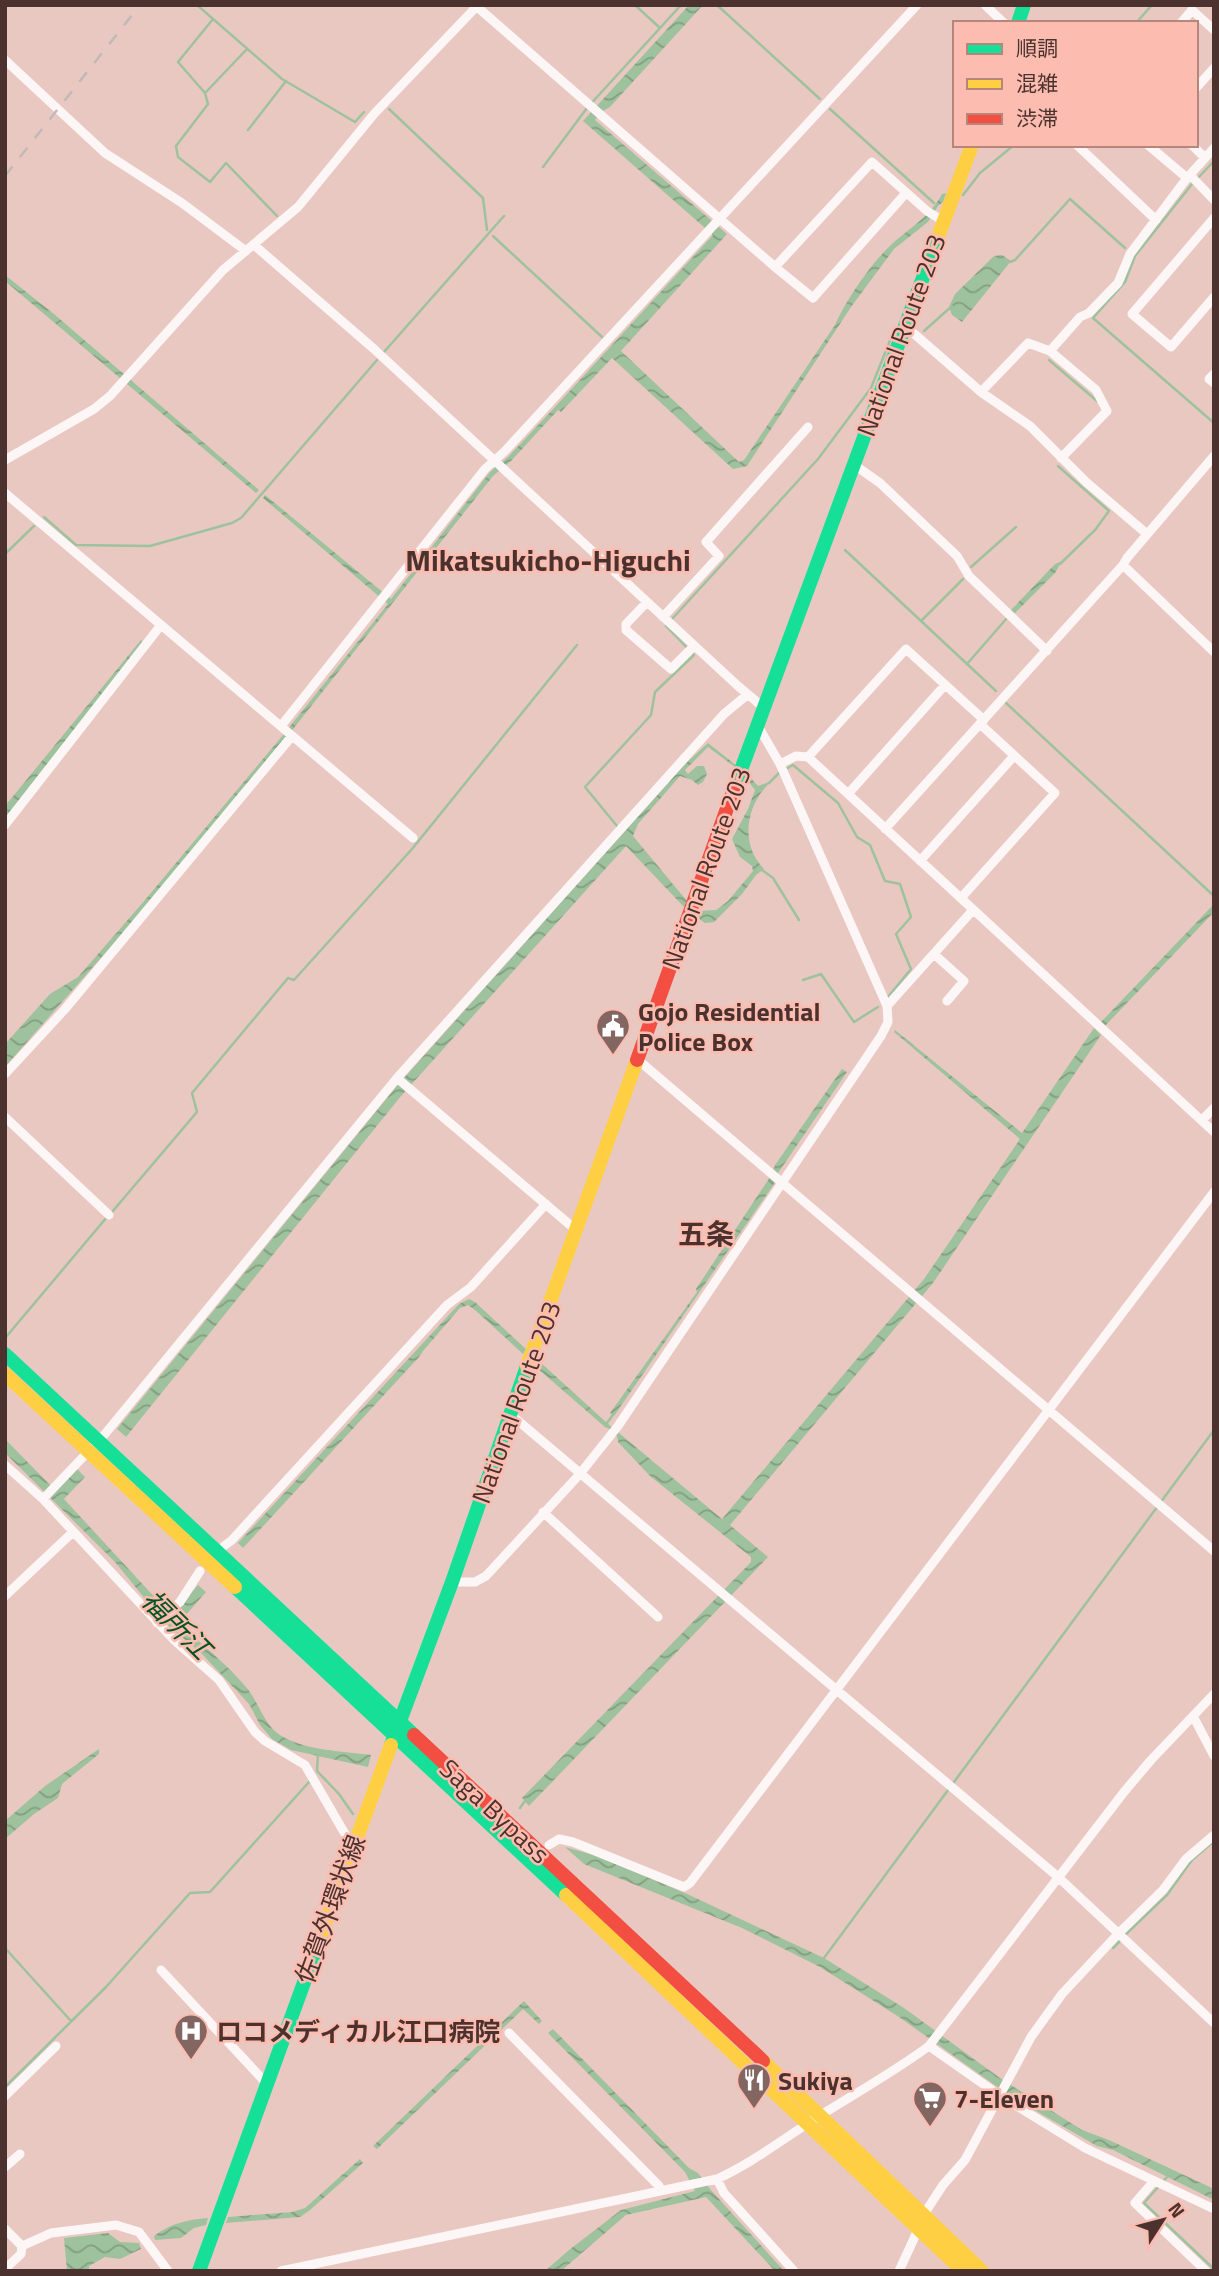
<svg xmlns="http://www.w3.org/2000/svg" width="1219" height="2276" font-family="'Titillium Web','Noto Sans JP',sans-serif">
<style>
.water{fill:url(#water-waves)}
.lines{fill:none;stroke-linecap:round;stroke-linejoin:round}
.stream{stroke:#9ec29d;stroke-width:2.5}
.street{stroke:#fcf7f6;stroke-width:9}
.fast{stroke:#16e098;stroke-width:14}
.slow{stroke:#ffcf43;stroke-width:14}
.jam{stroke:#f24e42;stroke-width:14}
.rail{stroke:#c1b9b8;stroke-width:2.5;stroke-dasharray:12 12;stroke-linecap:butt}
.labels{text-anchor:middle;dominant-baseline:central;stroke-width:5;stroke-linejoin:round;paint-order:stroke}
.street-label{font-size:26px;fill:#4c322e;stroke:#fcbcb0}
.poi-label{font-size:26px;font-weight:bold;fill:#4c322e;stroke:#fcbcb0;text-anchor:start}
.neighbourhood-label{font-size:28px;font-weight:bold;fill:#4c322e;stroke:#fcbcb0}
.water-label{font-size:28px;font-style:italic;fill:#045325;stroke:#fcbcb0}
.quarter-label{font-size:30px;font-weight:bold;fill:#4c322e;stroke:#fcbcb0}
</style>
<defs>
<pattern id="water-waves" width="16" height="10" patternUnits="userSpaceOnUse" patternTransform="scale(1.75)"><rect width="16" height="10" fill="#9ec29d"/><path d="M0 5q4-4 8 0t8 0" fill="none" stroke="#839e80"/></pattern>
</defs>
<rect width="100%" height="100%" fill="#eac8c2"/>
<path class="water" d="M689,5h14l-93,102 -9,5 -6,8 132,114 -106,117 118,111 5,-2 91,-135c11,-25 37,-63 57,-81 18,-16 39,-29 50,-50l4,-1 -3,9 -5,4 -10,16 -34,27 -43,58 -104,159 -14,3 -121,-111 -51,54 -3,-2 -47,51 -18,15 -207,262 -135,163 -146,166v-23l45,-50 28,-17 67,-77 138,-165 105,-131 -125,-106 2,-3 126,104 99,-127 18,-15 47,-50 158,-172 -130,-114z
M1002,255l9,6 -49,61 -10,-7 -3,-8 6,-13 39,-38z
M5,275l49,39 205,176 -3,3 -251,-212z
M1062,561l-7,12 -41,41 -3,-4 44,-46z
M141,640l3,4 -139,175v-13z
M708,743l29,23 -1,2 -28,-21 -23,23 3,4 9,-8h7l3,8 -4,8 -5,3 -6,-5 -12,-4 -42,48 -5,12 54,65 -3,6 -58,-61 -225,250 -275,341 -9,-8 279,-342 288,-322z
M748,775l10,11 14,-5c-26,22 -33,63 -8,88l-8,6 -14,19 -28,28 -9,1 -7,-5 1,-7 17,-1 12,-9 25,-30 -1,-5 -12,-9 -8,-18 16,-30 7,-19 -9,-12z
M1214,904v8l-110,115 -4,-4z
M1094,1028l7,7 -168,248 -203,242 38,32 -239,249 -7,-8 229,-236v-5l-101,-81 -32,-34c0,-8 -6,-13 -13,-15l-68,-59 3,-6 67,61 115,96 202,-240 96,-140 -126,-107 1,-2 127,103z
M842,1069l5,3 -71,104 -2,8 -160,232 -4,-3 87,-121 -1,-3 76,-115 3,-9z
M469,1299l6,3 51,47 -3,5 -48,-44 -7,-5 -8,3 -37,43 -4,6 -176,191 -5,-5 221,-239z
M5,1439l51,52 21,-22 8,8 -21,22 108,117 26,-31 8,7 -27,31c22,21 48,41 67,64 13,15 18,38 34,48 25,16 63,16 91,20l-3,12 -77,-17 -19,-11 -12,-14 -11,-21 -47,-50 -38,-32 -49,-60 -110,-109z
M99,1749v5l-37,30 -4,14 -24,16 -29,25v-18l40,-35z
M565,1847l29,8 91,38 139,65 80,50 96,70 82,52 27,10 105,49v11l-101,-50 -16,-4 -87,-50 -111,-79 -79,-50 -78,-39 -158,-64z
M524,2001l18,20 -3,3 -16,-15 -146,140 -4,-3z
M553,2029l136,139 9,5 12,16 74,82h-9l-69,-74 -80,18 -65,56h-16l24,-21 52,-40 74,-19 -10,-19 -137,-139z
M360,2159l3,4 -53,47 -10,7 -74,6 2,-6 64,-5 13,-4z
M208,2218l-2,7 -12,3 -13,10 -26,2 -1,-4c18,-13 32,-16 54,-18z
M108,2233l12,9 19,1 2,6 -21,10 -15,-2 -16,9v5h-22l-3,-33z"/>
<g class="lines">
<path class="stream" d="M197,5l85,74 73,43 9,-10
M635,5l25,23
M717,5l103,94
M213,19l-35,43 27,31 3,11 -32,42 2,11 32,25 16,-19 51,53
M1136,23l16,-18
M206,92l41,-43
M389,109l94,89 4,32
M830,109l104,94
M248,130l38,-49
M543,167l44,-59 94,-103
M1197,179l17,-18
M1192,184l-57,72 -10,26 -32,36 121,105
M963,195l17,-22 34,-28
M493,236l109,101
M1010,262l5,-2 55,-61 55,49
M924,331l28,-25
M384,352l120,-136
M1049,360l48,41
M1058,466l51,45 -14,19 -35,34
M44,517l32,28 74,1 82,-23 9,-5 136,-158
M845,550l151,141
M5,554l29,-28
M971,567l45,-40
M672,619l146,-160 53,-71 20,-50
M921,621l42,-42
M967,664l40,-46
M1006,703l208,193
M786,769l7,-4 45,38 19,34 13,8 15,36 15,3 11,33 -15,17 15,35 -23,28
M769,783l10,-10
M617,826l-32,-39 66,-72 4,-23 39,-37 -28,-29
M762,870l11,8 26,42
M803,980l18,-6 33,48 24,-15
M112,1212l85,-100 -5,-19 96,-115 6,2 118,-131 165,-204
M6,1337l101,-120
M607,1423l8,-11
M318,1754l-1,17 22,23 14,20
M520,1808l5,-7
M1125,1935l42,-40 25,-35 22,-19
M5,1948l66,73
M1113,1948l8,-8
M824,1958l390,-528
M5,2087l101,-100 84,-94 20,-1 99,-110
M1167,2177l-23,26 70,66"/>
<path class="street" d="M475,5l300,262 97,-105 55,49 16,10
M985,5l19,18
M1181,23l11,-13 22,20
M5,60l100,93 77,50 64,48
M1196,88l18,-20
M1077,145l79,75
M1148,145l39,33
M1192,145l13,13
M1190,175l24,25
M1214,218l-82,96 39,33 43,-50
M254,245l120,104 364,337 25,21
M775,267l38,31 93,-105
M904,325l77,67 49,34 56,56 61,52
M1050,351l46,39 11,21 -46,47
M1214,374l-5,5 5,4
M981,392l47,-49 22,8 30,-34 9,-4 29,-30 12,-29 57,-76 27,-30
M5,460l89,-51 16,-13 113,-126 75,-63 76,-93 104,-109
M853,464l27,19 77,73 12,20 78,75
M5,493l408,345
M1123,565l91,87
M647,602l-21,22v6l45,39 23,-23
M663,617l56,-61 -13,-14 102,-115
M281,726l204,-257 20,-18 412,-446
M808,757l98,-108 78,71
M780,764l16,-8 12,1 406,375
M848,794l97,-109
M5,825l156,-200
M885,829l238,-264 4,-7 87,-102
M920,861l94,-105
M961,898l94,-105 -75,-69
M934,954l30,27 -17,20
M887,1006l86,-96
M637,1059l577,492
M5,1074l60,-65 227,-273
M397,1078l179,152
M5,1117l104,98
M1202,1120l12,-12
M510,1414l547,462 157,147
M5,1465l38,34 132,142 44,39 36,52 10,9 40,24 43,74 6,3
M43,1499l62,-65 292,-356 327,-364 23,-19
M543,1512l115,105
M224,1546l8,-6 215,-235 24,-18 75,-83
M452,1582h23l11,-6 93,-101 39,-49 263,-390 7,-14 -1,-16 -107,-242 -22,-38
M5,1596l68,-64
M157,1623l23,-21 20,-31
M1193,1716l21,40
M549,1845l10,-6 14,3 111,45 6,-4 524,-691
M161,1970l106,114
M509,2033l150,153 1,5
M929,2046l70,49 86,53 129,61
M5,2096l51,-50
M5,2167l15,-13
M717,2179l7,14 70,78
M1154,2181l-19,22 71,68
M5,2229l17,17 29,-13 65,-8 23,7 29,39
M5,2269l16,-15 1,-8
M281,2271l436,-92c33,-15 62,-37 93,-57 39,-25 81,-48 119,-76l195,-254 27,-32 63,-66
M899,2271l29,-63 15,-23 22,-25 66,-123 31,-43 56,-60 45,-44 23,-31 28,-24"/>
<path class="fast" d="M1018,23l6,-18
M735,786l203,-549
M5,1354l409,381
M235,1587l331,308
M391,1745l61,-163 75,-216
M199,2271l123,-338"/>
<path class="slow" d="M938,237l34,-92
M527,1366l110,-306
M5,1374l230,213
M566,1895l397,376
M322,1933l69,-188
M763,2061l219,210"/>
<path class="jam" d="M637,1060l98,-274
M414,1735l349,326"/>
<path class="rail" d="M5,176l135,-171"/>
</g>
<defs>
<g id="civic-pin" transform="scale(1.75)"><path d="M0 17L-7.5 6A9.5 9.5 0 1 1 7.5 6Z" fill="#836662" stroke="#fcbcb0"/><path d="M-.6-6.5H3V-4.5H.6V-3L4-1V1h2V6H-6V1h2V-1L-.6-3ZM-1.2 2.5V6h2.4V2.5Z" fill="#fff"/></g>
<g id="hospital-pin" transform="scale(1.75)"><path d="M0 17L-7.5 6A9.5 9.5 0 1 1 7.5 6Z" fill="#836662" stroke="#fcbcb0"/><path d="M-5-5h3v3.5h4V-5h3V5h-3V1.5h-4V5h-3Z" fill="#fff"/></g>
<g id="restaurant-pin" transform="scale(1.75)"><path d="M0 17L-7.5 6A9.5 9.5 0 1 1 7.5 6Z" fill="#836662" stroke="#fcbcb0"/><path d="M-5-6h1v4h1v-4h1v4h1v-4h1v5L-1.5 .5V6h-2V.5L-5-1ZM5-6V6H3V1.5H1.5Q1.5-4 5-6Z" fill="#fff"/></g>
<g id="supermarket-pin" transform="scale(1.75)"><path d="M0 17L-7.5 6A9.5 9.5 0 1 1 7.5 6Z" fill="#836662" stroke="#fcbcb0"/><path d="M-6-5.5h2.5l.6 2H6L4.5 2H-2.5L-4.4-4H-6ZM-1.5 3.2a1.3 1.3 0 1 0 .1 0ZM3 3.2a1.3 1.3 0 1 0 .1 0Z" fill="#fff"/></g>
</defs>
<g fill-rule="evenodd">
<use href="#civic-pin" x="613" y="1026"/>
<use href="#hospital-pin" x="191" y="2031"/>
<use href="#restaurant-pin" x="754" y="2080"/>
<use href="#supermarket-pin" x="930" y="2098"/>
</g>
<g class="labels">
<g class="street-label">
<text transform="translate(901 335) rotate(-70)">National Route 203</text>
<text transform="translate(706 868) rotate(-70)">National Route 203</text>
<text transform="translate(516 1402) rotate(-70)">National Route 203</text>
<text transform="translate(495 1811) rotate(43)">Saga Bypass</text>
<text transform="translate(330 1909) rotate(-70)">佐賀外環状線</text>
</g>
<g class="poi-label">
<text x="638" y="1011">Gojo Residential<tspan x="638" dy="30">Police Box</tspan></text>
<text x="216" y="2031">ロコメディカル江口病院</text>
<text x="778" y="2080">Sukiya</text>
<text x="954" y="2098">7-Eleven</text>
</g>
<g class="neighbourhood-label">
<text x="706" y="1233">五条</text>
</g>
<g class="water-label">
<text transform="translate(177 1624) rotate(45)">福所江</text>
</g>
<g class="quarter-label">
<text x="548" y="560">Mikatsukicho-Higuchi</text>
</g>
</g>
<rect width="1219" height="2276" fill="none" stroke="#4c322e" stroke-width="14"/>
<rect x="953" y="21" width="245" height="126" fill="#fcbcb0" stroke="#b6857c" stroke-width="2"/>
<rect x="967" y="44" width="35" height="10" fill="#16e098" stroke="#b6857c" stroke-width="2"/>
<text x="1016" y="56" font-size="21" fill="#4c322e">順調</text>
<rect x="967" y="79" width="35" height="10" fill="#ffcf43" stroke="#b6857c" stroke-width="2"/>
<text x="1016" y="91" font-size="21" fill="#4c322e">混雑</text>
<rect x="967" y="114" width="35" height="10" fill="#f24e42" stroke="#b6857c" stroke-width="2"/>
<text x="1016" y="126" font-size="21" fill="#4c322e">渋滞</text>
<g transform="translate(1163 2220) rotate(54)" stroke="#fcbcb0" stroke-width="5" paint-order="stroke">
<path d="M0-5L12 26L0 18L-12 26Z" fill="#4c322e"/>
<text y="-10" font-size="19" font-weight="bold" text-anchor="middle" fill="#4c322e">N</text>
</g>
</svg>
